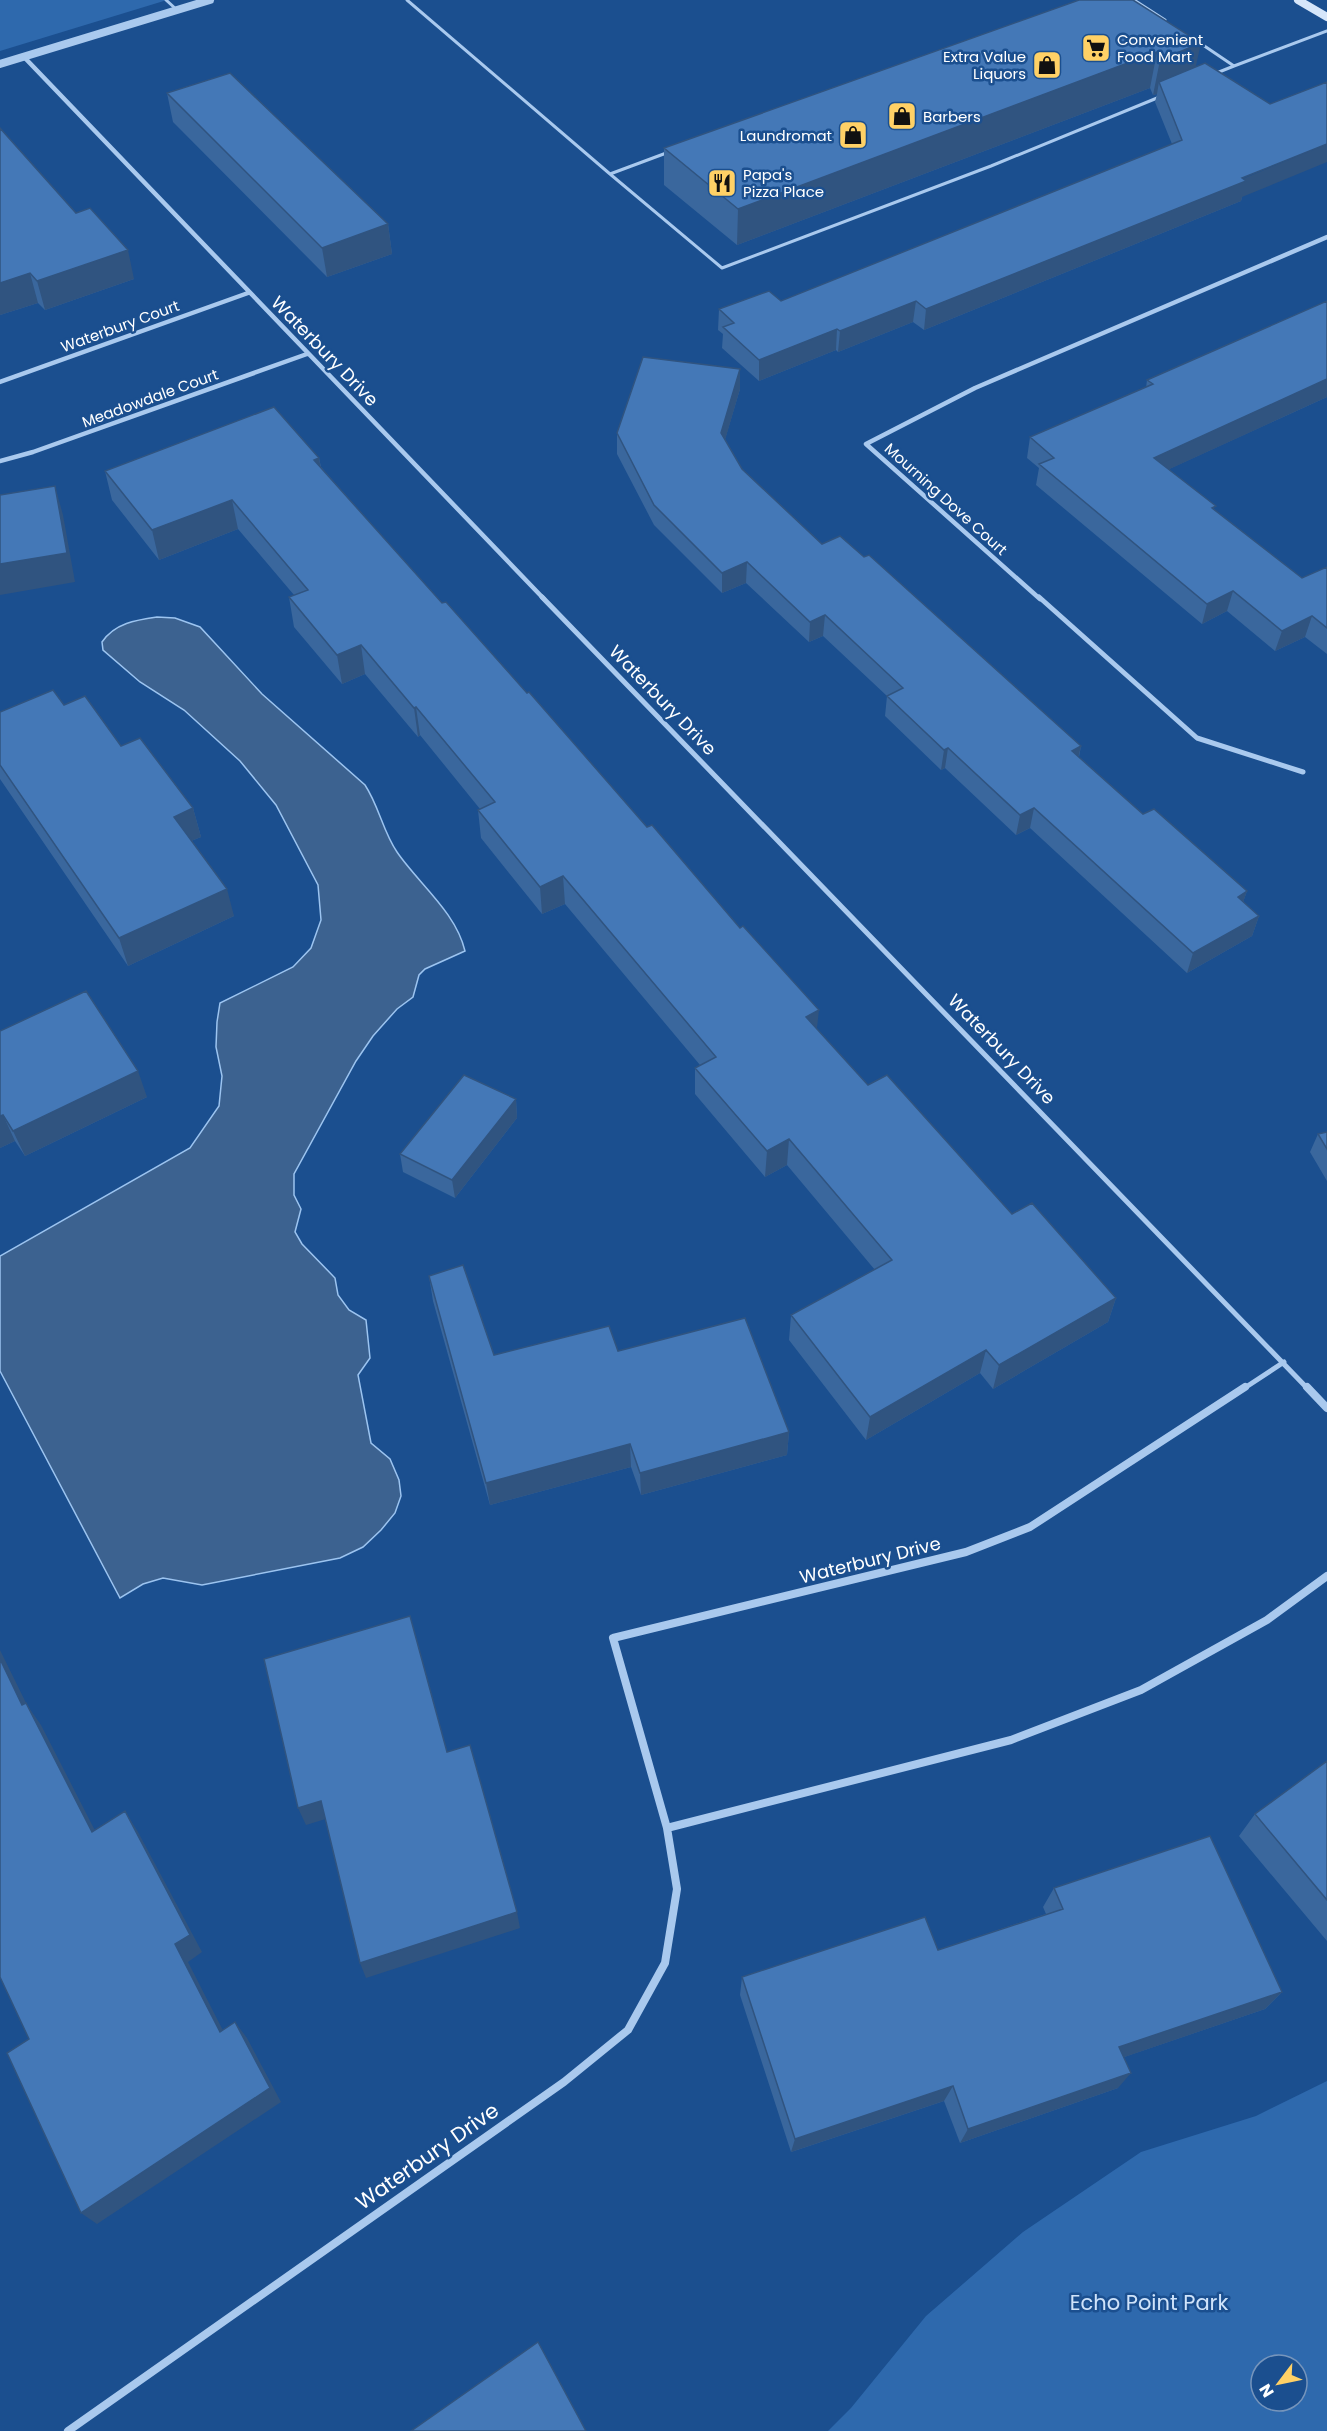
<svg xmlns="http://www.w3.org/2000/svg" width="1327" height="2431" font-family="Poppins,sans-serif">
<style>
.green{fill:#2e69ad;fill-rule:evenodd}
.water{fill:#3c6290;stroke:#9cc4f0;stroke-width:1.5}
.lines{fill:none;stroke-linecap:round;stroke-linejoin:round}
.service{stroke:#a9c9ee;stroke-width:3}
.minor-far2{stroke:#a9c9ee;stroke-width:4.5}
.minor-far1{stroke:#a9c9ee;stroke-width:5}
.minor{stroke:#a9c9ee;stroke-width:8}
.tertiary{stroke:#a9c9ee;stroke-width:8}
.secondary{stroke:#d6e6fa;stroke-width:8}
.wall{fill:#3a679d}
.shaded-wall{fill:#305480}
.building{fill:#4478b7;stroke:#305480;stroke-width:1.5}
.labels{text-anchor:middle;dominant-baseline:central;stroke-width:5;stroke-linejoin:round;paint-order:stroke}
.far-poi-label{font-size:15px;fill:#fff;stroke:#1b4f8f;text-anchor:start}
.far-street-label{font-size:15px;fill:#fff;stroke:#1b4f8f}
.street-label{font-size:18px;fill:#fff;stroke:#1b4f8f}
.near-street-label{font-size:21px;fill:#fff;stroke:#1b4f8f}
.near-park-label{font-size:21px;fill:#cfe3fa;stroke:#1b4f8f}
</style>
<rect width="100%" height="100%" fill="#1b4f8f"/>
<path class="green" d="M0,0h167l-167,51z
M1327,2081v350h-499l23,-23 75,-92 97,-84 118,-80 115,-36zM1261,2365h36v36h-36z"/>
<path class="water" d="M157,617l18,1 25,9 62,67 103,91c14,21 18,47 32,67 21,31 59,60 68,99l-40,18 -6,6 -6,22 -16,12 -24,27 -17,25 -62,113v21l7,14 -6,23 7,12 33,34 3,17 11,15 17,10 4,38 -12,17 13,68 19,16 9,21 2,16 -6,17 -14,17 -18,17 -23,11 -138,27 -39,-7 -20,6 -23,14 -120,-227v-115l190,-108 29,-42 3,-30 -6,-29 1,-25 3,-19 73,-36 18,-19 10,-28 -3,-35 -42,-80 -36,-44 -56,-51 -44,-28 -37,-32 -1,-8c13,-19 34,-22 55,-25z"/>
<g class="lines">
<path class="service" d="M166,0l11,10
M407,0l203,174 59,-22
M1134,0l31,20
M1197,41l37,25 93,-35
M1214,74l20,-8
M610,174l112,94 269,-102 171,-70"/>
<path class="minor-far2" d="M24,57l520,542
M0,382l248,-89
M0,461l33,-9 274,-98
M1040,599l-174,-155 109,-56 352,-151"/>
<path class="minor-far1" d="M542,597l766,792
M1039,597l158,141 106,34
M1243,1389l41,-27"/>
<path class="minor" d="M1307,1387l20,21
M667,1828l344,-88 130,-50 126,-70 60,-44
M68,2431l496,-349 64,-52 37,-67 12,-74 -10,-61 -54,-190 353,-86 64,-25 215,-140"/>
<path class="tertiary" d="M0,64l210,-64"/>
<path class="secondary" d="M1298,0l29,17"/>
</g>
<path class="wall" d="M1079,0l117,67 46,130 -1,4 -317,129 -11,-8 -75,30 -2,-2 -77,31 -37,-33 1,-14 -5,-4 1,-21 62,-8 391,-157 -17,-42 2,-8 -4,1 -3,-7 -413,157 -73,-60v-37z
M167,93l221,131 4,30 -65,23 -154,-155z
M0,128l134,151 -89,31 -7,-7 -38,12z
M1327,301v96l-158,72 46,41 87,68 25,-11v87l-22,-17 -30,14 -48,-40 -25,13 -166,-139 3,-17 -12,-10 3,-21 116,-49 1,-8z
M740,389l-15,50 17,30 80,75 259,202 -2,11 64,57 104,77 -4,11 16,14 -7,20 -65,37 -157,-145 -14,7 -71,-67 -4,2 -56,-54 2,-20 -64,-60 -14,6 -63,-59 -24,10 -68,-68 -37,-71v-21z
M319,458l2,9 496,562 51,56 144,129 104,84 -8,24 -115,67 -13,-16 -114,67 -77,-100 2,-25 84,-45 -88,-105 -22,12 -70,-83v-26l5,-3 -135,-161 -23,10 -61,-76 -3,-28 2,-1 -60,-74 -2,2 -53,-63 -23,10 -48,-57 -5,-30 5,-2 -56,-66 -79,31 -47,-60 -7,-29z
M64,705l57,41 72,62 8,29 -10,4 43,75 -106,50 -128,-187v-67z
M0,1031l147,66 -122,59 -10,-15 -15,7z
M516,1099l1,19 -62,80 -52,-26 -3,-18z
M1327,1132v49l-17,-29 8,-18z
M429,1276l65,79 124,-4 171,81 -2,23 -146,40 -10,-28 -141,38 -57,-204z
M1327,1761v180l-88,-105 16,-22z
M1054,1888l228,104 -17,17 -141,48 -6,31 -158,55 -16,-42 -153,51 -51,-157 2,-18 196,-27 108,-36 -3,-7z"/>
<path class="shaded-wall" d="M1201,43l-8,36 -34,3 -2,12 -4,1 7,-35z
M1157,52l-7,36 -413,157 1,-36z
M1327,144v18l-85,35 -1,4 -317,129 2,-21z
M388,224l4,30 -65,23 -5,-29z
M128,250l6,29 -89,31 -8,-29z
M30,273l8,30 -38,12v-32z
M916,301l-3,21 -75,30 2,-21z
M837,329l-1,21 -77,31v-21z
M740,369v20l-19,65v-21z
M1327,379v18l-177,81 4,-20z
M319,458l5,29 -10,-27z
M55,486l8,29 12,67 -75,13v-31z
M232,500l6,29 -79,31 -7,-30z
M747,562l-1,21 -24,10v-20z
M1233,591l-6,20 -25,13 5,-20z
M825,615l-2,21 -14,6 1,-20z
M1312,616l-7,21 -30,14 7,-20z
M361,645l4,29 -23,10 -5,-29z
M416,707l4,28 -2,2 -4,-29z
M1081,746l-5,21 -4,-16z
M948,748l-3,20 -4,2 3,-20z
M193,808l8,29 -20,8 -7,-28z
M1034,808l-4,20 -14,7 4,-20z
M563,876l2,28 -23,10 -2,-27z
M227,889l7,27 -106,50 -9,-28z
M1247,891l-7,20 -2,-14z
M1259,916l-7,20 -65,37 6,-20z
M819,1010l-3,27 -10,-20z
M138,1071l9,26 -122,59 -12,-25z
M516,1099l1,19 -62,80 -3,-18z
M3,1115l12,26 -15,7v-32z
M789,1139l-2,26 -22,12 2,-26z
M1116,1298l-8,24 -115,67 6,-24z
M986,1350l-6,23 -114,67 4,-23z
M789,1432l-2,23 -146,40 -1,-22z
M630,1444l1,23 -141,38 -4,-22z
M0,1650l27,55 14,20 65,127 -14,-20 -70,-127 -22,-46z
M321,1801l8,17 -23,7 -8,-17z
M125,1811l13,21 64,120 -14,10 44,86 -12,-16 -45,-88z
M517,1912l3,16 -154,50 -6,-15z
M1282,1992l-17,17 -158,54 12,-16z
M235,2022l12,16 34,64 -184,122 -16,-11z
M1131,2073l-13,15 -158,55 8,-14z
M953,2086l-9,15 -153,51 4,-13z"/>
<path class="building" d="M1079,0h54l68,43 -41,17 -3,-8 -419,157 -74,-61z
M1205,63l65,41 57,-22v62l-85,34 4,3 -320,128 -10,-8 -76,30 -3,-2 -78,31 -36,-33 11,-4 -15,-14 50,-18 12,10 401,-161 -23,-58z
M230,73l158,151 -66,24 -155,-155z
M0,128l76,85 14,-5 38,42 -91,31 -7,-8 -30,10z
M1327,301v78l-173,79 62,48 -4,2 90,70 25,-11v61l-15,-12 -30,15 -49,-40 -26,13 -168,-140 15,-6 -24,-21 123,-53 -6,-4z
M643,357l97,12 -19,64 21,36 80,75 18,-8 24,21 5,-2 212,191 -9,5 71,63 11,-5 93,82 -9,6 21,19 -66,37 -159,-145 -14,7 -72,-67 -4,2 -57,-54 16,-8 -78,-73 -15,7 -63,-60 -25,11 -68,-68 -37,-72z
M274,407l45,51 -5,2 128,143 4,-1 81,91 2,-1 118,135 5,-2 88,103 3,-2 76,84 -13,7 62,68 19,-10 125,139 20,-11 84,95 -117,67 -13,-15 -116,67 -79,-102 101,-55 -103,-121 -22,12 -72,-83 21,-11 -153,-181 -23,11 -62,-77 17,-8 -79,-95 -2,1 -53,-63 -24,10 -48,-58 19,-7 -76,-90 -80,30 -47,-59z
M55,486l12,67 -67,11v-69z
M53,690l11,15 21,-9 36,50 19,-8 53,70 -19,9 53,72 -108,49 -119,-173v-53z
M86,991l52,80 -125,60 -10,-16 -3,1v-85z
M464,1075l52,24 -64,81 -52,-26z
M1327,1132v17l-9,-15z
M463,1265l31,90 115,-29 9,25 127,-33 44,114 -149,41 -10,-29 -144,39 -57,-207z
M410,1616l37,136 23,-7 47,167 -157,51 -39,-162 -23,7 -34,-149z
M0,1659l22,46 4,-2 66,129 33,-21 65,124 -15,9 45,88 15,-10 35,66 -189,125 -74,-160 22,-14 -29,-62z
M1327,1761v139l-72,-86z
M1210,1836l72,156 -163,55 12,26 -163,56 -15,-43 -158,53 -53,-162 183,-60 13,33 125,-41 -9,-21z
M538,2342l48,89h-175z"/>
<defs>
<g id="supermarket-square" transform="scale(1.5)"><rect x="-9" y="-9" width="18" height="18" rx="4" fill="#ffd166" stroke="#1b4f8f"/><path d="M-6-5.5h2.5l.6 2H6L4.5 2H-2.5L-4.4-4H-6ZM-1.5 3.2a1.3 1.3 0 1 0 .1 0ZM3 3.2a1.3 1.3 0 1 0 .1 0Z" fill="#111"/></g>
<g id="shop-square" transform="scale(1.5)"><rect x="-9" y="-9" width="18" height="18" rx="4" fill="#ffd166" stroke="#1b4f8f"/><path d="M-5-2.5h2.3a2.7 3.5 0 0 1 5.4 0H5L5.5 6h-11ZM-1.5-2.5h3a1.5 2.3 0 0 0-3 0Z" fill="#111"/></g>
<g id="restaurant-square" transform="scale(1.5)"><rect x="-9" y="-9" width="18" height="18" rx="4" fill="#ffd166" stroke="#1b4f8f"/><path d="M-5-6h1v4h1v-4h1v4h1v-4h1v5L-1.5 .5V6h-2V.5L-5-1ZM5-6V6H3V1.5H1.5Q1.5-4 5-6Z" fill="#111"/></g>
</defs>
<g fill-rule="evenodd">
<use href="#supermarket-square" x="1096" y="48"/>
<use href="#shop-square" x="1047" y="65"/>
<use href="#shop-square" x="902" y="116"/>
<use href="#shop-square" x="853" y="135"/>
<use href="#restaurant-square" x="722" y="183"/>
</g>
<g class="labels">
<g class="far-poi-label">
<text x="1117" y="39">Convenient<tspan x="1117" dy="17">Food Mart</tspan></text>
<text x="1026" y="56" text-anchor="end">Extra Value<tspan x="1026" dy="17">Liquors</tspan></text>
<text x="923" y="116">Barbers</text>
<text x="832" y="135" text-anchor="end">Laundromat</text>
<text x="743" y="174">Papa's<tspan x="743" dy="17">Pizza Place</tspan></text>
</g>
<g class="far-street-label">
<text transform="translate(120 326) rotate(-20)">Waterbury Court</text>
<text transform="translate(150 398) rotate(-20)">Meadowdale Court</text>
<text transform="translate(946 499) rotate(42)">Mourning Dove Court</text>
</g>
<g class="street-label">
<text transform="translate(325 351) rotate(46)">Waterbury Drive</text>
<text transform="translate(663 700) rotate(46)">Waterbury Drive</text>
<text transform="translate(1002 1049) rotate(46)">Waterbury Drive</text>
<text transform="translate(870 1560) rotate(-14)">Waterbury Drive</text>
</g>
<g class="near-street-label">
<text transform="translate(427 2156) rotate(-35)">Waterbury Drive</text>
</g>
<g class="near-park-label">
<text x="1149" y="2302">Echo Point Park</text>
</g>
</g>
<g transform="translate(1279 2383) rotate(238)"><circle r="28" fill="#1b4f8f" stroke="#7695bc" stroke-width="1.5"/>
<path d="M0-4.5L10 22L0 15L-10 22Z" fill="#ffd166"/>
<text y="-9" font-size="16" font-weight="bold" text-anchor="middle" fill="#ffffff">N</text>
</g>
</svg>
